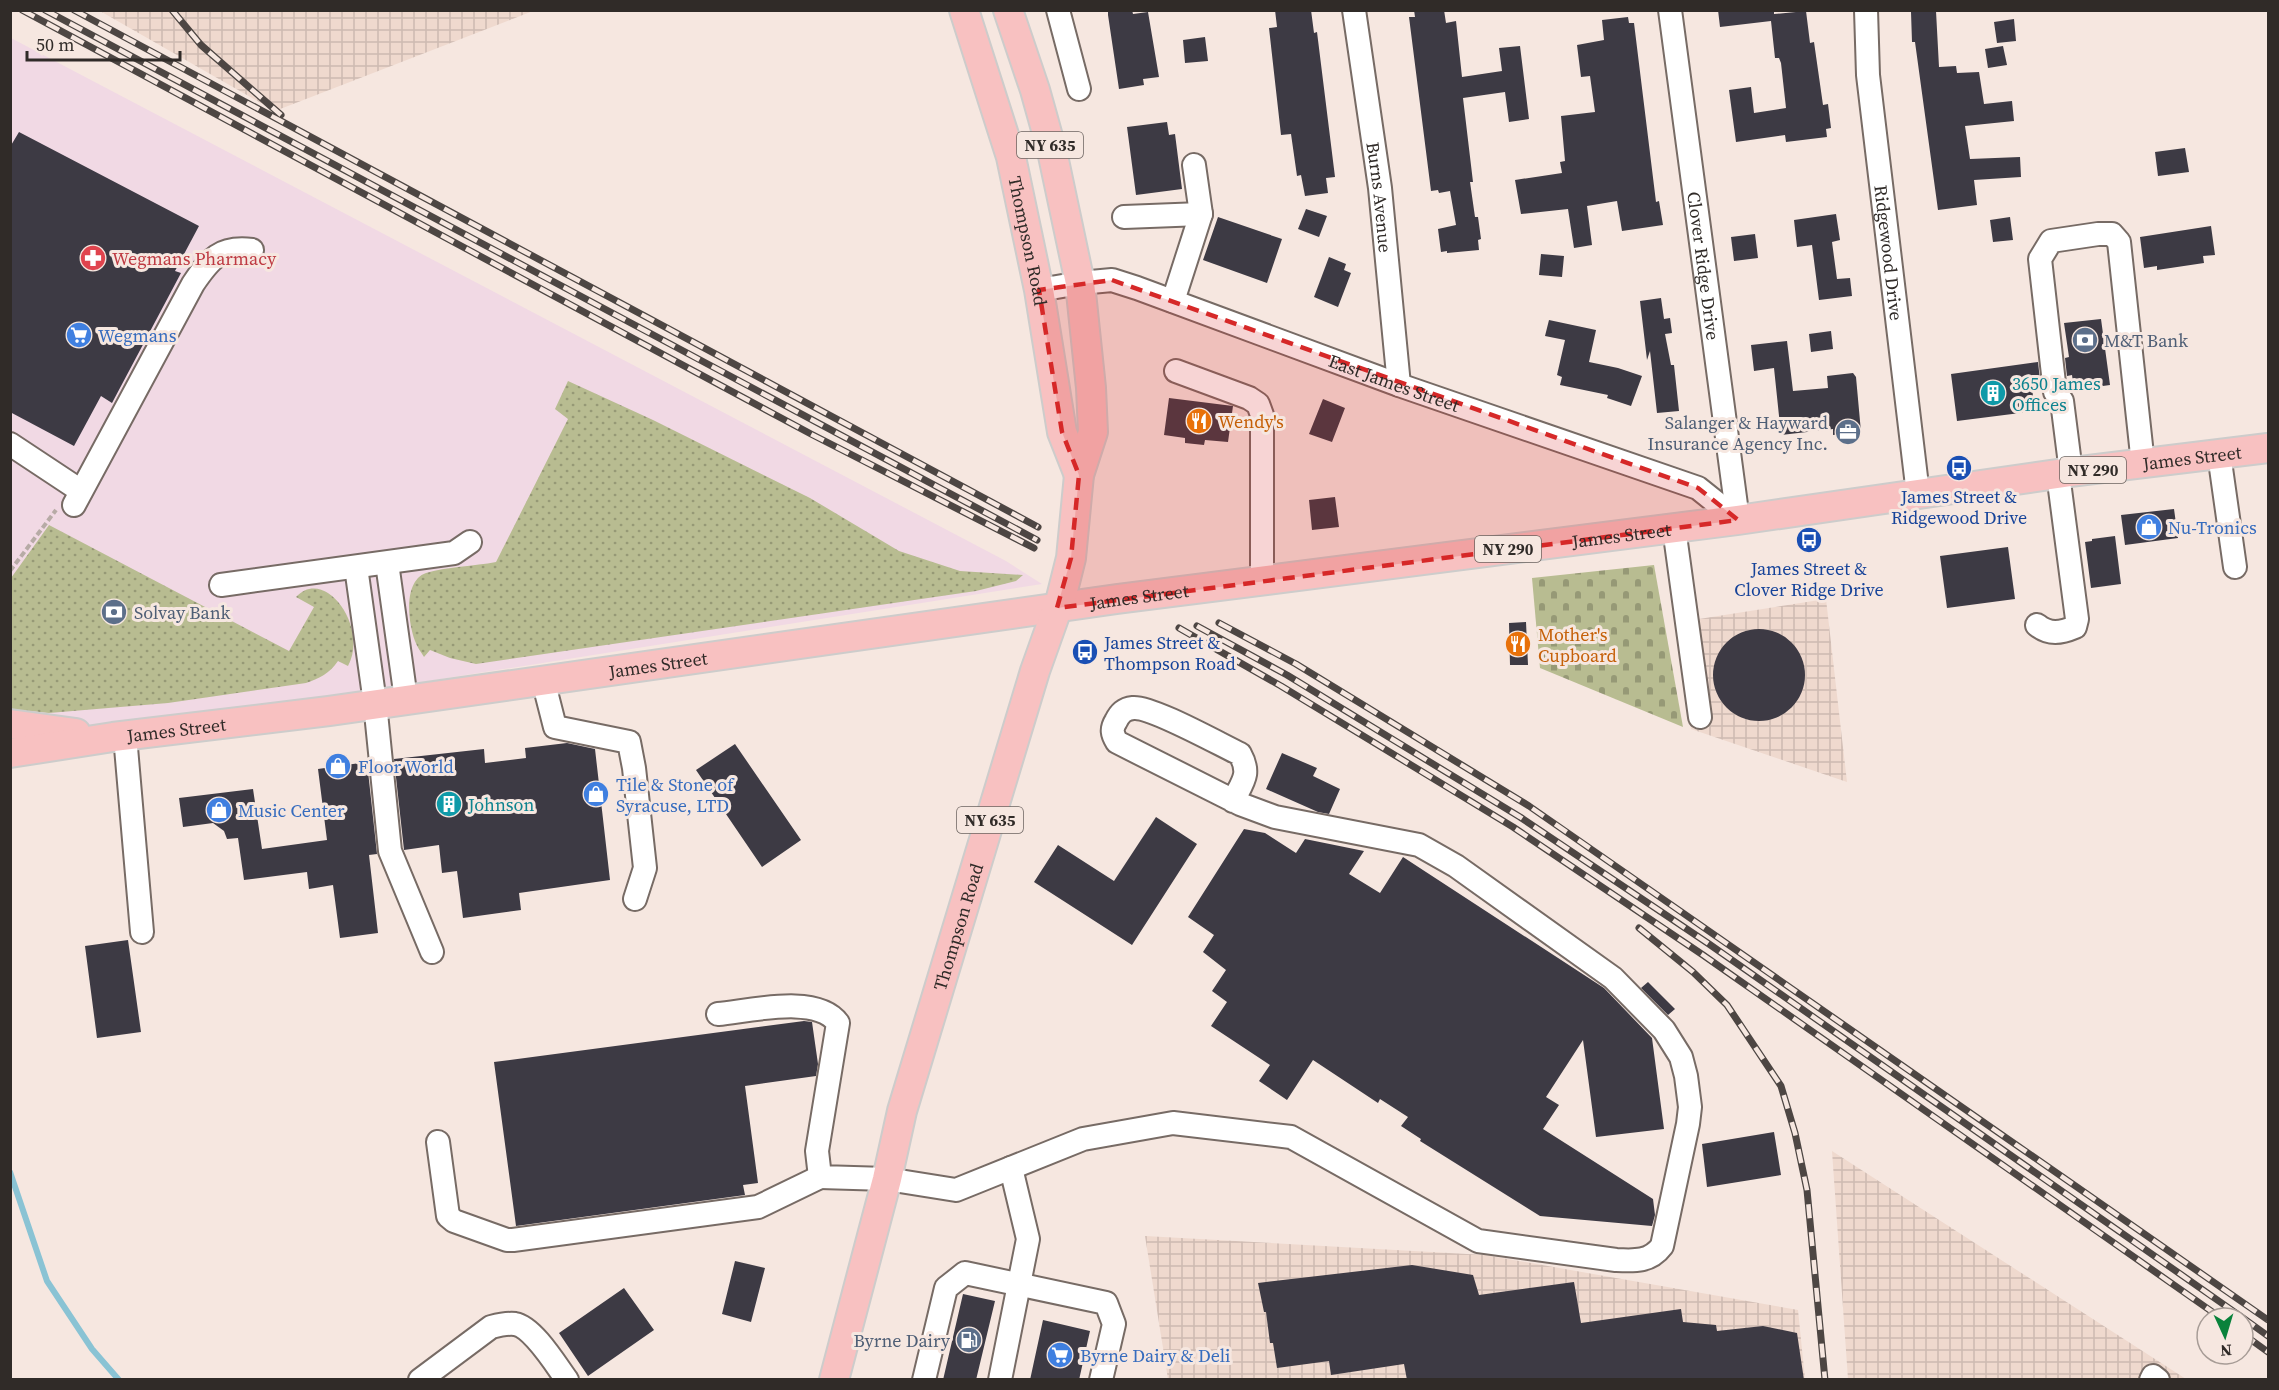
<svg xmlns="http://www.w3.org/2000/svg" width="2279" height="1390" font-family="'Source Serif 4',serif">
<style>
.commercial{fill:#f1d9e4}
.industrial{fill:url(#industrial-grid)}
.grass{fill:url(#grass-dots)}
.cemetery{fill:url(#cemetery-stones)}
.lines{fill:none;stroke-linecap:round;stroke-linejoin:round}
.stream{stroke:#8ac3d4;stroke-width:6}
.building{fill:#3d3a44}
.minor-casing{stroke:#776b65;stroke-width:26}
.major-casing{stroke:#cdcccb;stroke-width:32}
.path{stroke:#b7aba6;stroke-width:4;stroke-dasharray:6 3;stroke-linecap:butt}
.minor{stroke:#fff;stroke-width:22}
.major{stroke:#f8c1c1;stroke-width:28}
.rail-casing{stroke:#4d4643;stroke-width:7}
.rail{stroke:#f6e7e0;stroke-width:4.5;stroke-dasharray:14;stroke-linecap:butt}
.marked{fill:#d62828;fill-opacity:0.2;stroke:#d62828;stroke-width:4.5;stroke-dasharray:12 8;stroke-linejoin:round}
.labels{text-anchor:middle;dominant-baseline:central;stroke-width:6;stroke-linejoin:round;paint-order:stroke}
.shield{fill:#f6e7e0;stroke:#6b635f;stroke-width:1.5}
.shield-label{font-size:16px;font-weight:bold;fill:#302b28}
.street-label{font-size:18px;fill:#302b28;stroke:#f6e7e0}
.health-label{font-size:18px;fill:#be3a42;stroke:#f6e7e0;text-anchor:start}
.shop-label{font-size:18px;fill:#366cbe;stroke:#f6e7e0;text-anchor:start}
.service-label{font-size:18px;fill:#4e5e75;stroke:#f6e7e0;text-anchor:start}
.culture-label{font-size:18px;fill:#0d838f;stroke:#f6e7e0;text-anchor:start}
.food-label{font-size:18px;fill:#c56008;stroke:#f6e7e0;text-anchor:start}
.transit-label{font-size:18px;fill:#164399;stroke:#f6e7e0}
</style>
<defs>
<pattern id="industrial-grid" width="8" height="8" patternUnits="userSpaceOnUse" patternTransform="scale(1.5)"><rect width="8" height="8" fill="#efd9ce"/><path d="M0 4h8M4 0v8" fill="none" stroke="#cdbab1"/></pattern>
<pattern id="grass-dots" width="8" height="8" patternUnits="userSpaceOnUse" patternTransform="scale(1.5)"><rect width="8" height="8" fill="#b8bc91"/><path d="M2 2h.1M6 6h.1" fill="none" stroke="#969976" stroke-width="1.8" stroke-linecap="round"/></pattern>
<pattern id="cemetery-stones" width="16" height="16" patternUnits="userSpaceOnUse" patternTransform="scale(1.5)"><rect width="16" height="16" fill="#b8bc91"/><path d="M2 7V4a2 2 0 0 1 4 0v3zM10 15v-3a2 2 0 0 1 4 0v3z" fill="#969976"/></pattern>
</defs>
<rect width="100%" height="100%" fill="#f6e7e0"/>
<path class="commercial" d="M11,38l995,523 36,23 -1031,163z"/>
<path class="industrial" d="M100,11v-1l433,1 -258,100z
M1826,599l21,183 -156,-53 -11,-107z
M1832,1151l354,228h-338z
M1145,1236l340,19 313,55 7,69h-637z"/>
<path class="grass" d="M568,381l85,39 157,78 89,53 61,20 63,4 -7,6 -40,10 -500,73 -26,-6 -20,-8 -6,7c-3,-5 -7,-10 -9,-16 -7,-18 -12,-60 11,-68 19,-6 49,-7 70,-11l72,-143 -13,-10z
M49,525l240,126 25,-44 -18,-10c29,-31 73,30 52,69l-10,-5c-9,13 -18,17 -32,22l-138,20 -119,10 -38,-4v-131z"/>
<path class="cemetery" d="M1654,565l29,162 -143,-59 -8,-90z"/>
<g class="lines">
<path class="stream" d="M10,1172l37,109 45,68 27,31"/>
</g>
<path class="building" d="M1117,10h15l1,4 15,-2 11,65 -16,2 1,6 -25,4 -11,-74v-3z
M1275,10h36l3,23 3,-1 18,145 -9,1 2,15 -23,3 -4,-21 -4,1 -6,-42 -10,1 -12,-107 8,-1z
M1414,10h30l2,13 10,-2 6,56 40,-6 -3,-23 21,-2 9,73 -20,3 -4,-30 -42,6 10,84h-3l5,35h3l3,22 -3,1 1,10 -32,3v-2l-6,1 -3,-23 18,-4 -6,-34 -11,2 -1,-3 -7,1 -22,-174h6z
M1718,10h56v4l32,-3 4,32 4,-1 9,63 5,-1 3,24 -5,1 1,8 -41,5 -1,-7 -49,7 -7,-52 22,-3 3,26 32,-5 -5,-45 -2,-5h-4l-4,-37 -51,6z
M1936,11l3,56 17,-1 1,7 22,-1 5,32 28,-3 2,20 -49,5 5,33 50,-2 1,20 -47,3 3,25 -39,5 -23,-168h-3l-1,-30z
M1628,17l1,6h5l22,179 3,-1 4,24 -41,6 -5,-30 -30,5 5,39 -18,3 -6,-39 -47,5 -6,-34 47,-7 -2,-11 5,-1 -4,-45 34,-4 -5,-36 -9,1 -4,-32 27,-5 -2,-20z
M2014,19l2,22 -19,2 -3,-21z
M1205,37l3,24 -23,2 -2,-23z
M2003,46l4,19 -19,3 -3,-19z
M1167,122l2,13 6,-1 7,55 -46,6 -9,-68z
M19,132l180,94 -24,45 6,2 -69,130 -11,-7 -27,50 -64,-34v-265z
M2185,148l4,24 -31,4 -3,-24z
M1306,209l21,7 -8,21 -21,-8z
M1836,214l4,26 -8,2 5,37 13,-1 2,18 -33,4 -7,-55 -15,2 -3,-27z
M1218,217l64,22 -15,44 -64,-23z
M2010,217l3,23 -20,2 -3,-22z
M2211,226l4,29 -12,1 1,7 -47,7v-4l-13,2 -4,-31z
M1755,234l3,24 -24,3 -3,-24z
M1541,254l23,2 -2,21 -23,-2z
M1329,257l17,7 -2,6 7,3 -13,34 -24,-10z
M1661,298l3,21 6,-1 2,15 -7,1 6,31h3l5,46 -22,2 -7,-62 -3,9 -7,-59z
M2101,319l9,66 -36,5 -2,-15 -5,1 -2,-18 4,-1 -5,-34z
M1549,320l47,10 -7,32 29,6 24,8 -11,30 -24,-8 1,-3 -48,-10 2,-8 -5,-2 8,-35 -20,-4z
M1831,331l2,18 -22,3 -2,-18z
M1787,341l6,50 35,-3 -1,-12 26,-3 3,4 5,55 -28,3v-6l-52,6 -7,-67 -20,3 -3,-26z
M2038,362l2,18 -9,1 4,30 -78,10 -6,-47z
M1169,398l64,8 -5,36 -23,-2 -1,5 -19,-2v-5l-21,-3z
M1323,399l22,9 -13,34 -23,-8z
M1335,497l4,30 -27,3 -3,-30z
M2174,509l4,29 -53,7 -4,-30z
M2115,536l6,48 -30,4 -6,-46 7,-1v-2z
M2008,547l7,52 -68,9 -7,-52z
M1526,622l2,43h-18l-1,-42z
M1713 675a46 46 0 1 1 92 0a46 46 0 1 1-92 0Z
M567,743l28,6 15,131 -91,13 2,17 -58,8 -6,-47 -15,2 -3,-28 -35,5 -10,-91 90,-10 1,14 41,-5 -1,-10z
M735,744l66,96 -39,27 -66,-97z
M1282,753l35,15 -4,8 27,13 -11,25 -11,-2 -52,-23z
M367,762l10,92 -8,1 9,78 -38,5 -7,-53 -24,4 -2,-17 -63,8 -6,-42 -11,1 -3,-8 -11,-8 -30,4 -4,-29 74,-9 9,60 65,-9 -9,-71z
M1156,817l41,27 -65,101 -98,-63 24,-37 56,36z
M1244,829l21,4 31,20 9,-14 59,12 -15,23 31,19 23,-36 201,131 48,50 12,91 -68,8 -13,-97 -37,57 13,8 -16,24 110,70 2,16 -3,11 -112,-10 -120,-75 1,-2 -20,-13 7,-9 -28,-18 -2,4 -65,-43 -26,40 -28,-19 11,-16 -59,-39 16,-24 -15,-11 14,-21 -23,-18 11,-17 -26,-18z
M128,940l13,92 -44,6 -12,-92z
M1648,982l27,27 -7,6 -27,-27z
M804,1021l8,1 6,42 -2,12 -71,10 13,97 -15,2 2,10 -229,31 -22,-164z
M1774,1132l7,43 -74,12 -5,-43z
M735,1261l30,7 -14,54 -29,-8z
M1412,1265l61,10 6,20 95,-13 7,41 100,-14 2,13 33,3 1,6 46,-5 34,7 7,47h-397l-3,-16 -73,11 -2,-14 -52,7 -4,-25h-3l-4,-31h-2l-6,-29z
M624,1288l30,42 -66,46 -29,-43z
M963,1294l32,7 -19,79h-33z
M1043,1320l47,11 -11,49h-49z"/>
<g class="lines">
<g class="minor-casing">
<g id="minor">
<path d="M1058,10l21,79"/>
<path id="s1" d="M1354,10l26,178 19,197"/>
<path id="s2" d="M1670,10l68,510"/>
<path id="s3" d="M1866,10l2,65 50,419"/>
<path d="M1124,217l77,-3"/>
<path id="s4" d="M1039,290l41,-7 32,-3 25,8 262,97 299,103 40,32"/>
<path d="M1173,301l28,-87 -7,-49"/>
<path d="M1176,371l73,27 9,6 4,11v166"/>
<path d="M10,444l71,47"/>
<path d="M2219,454l16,113"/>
<path d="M2071,472l-9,-71 -7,-9 -15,-133 11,-18 47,-7h14l7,8 24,222"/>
<path d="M74,505l119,-221c17,-25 27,-38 59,-34"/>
<path d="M1674,528l26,189"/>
<path d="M387,563l19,136"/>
<path d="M356,567l19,136 15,148 42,101"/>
<path d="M221,585l233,-32 16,-11"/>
<path d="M2037,625c12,10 24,8 38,2l2,-8 -19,-145"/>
<path d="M543,680l12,47 74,15 5,26 11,100 -10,31"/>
<path d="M125,736l17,196"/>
<path d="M718,1014c32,-3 99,-20 120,9l-21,128 3,26 67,2 69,11 127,-51 90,-16 118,14 187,104 138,19c19,1 34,2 46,-14l26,-122 2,-17 -4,-31 -5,-19 -17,-27 -51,-52 -157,-112 -37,-21 -144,-28 -35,-13 -123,-62c-5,-8 -6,-13 -1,-21 4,-8 8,-12 17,-13 18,-2 86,36 107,46 11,20 3,27 -7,47"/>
<path d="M438,1142l10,74 6,5 53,19h6l245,-33 62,-30"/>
<path d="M420,1380l71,-53c8,-2 16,-4 24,-3 18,3 41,41 52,56"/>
<path d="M924,1380l22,-92 19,-15 141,30 8,21 -13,56"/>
<path d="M1000,1380l28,-141 -17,-71"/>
<path d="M2151,1380l2,-4 5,4"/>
</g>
</g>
<g class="major-casing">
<g id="major">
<path id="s5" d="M964,10l47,147 28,133 23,142 17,43"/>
<path d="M10,724l66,9"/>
<path id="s6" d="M10,753l103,-16 216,-26 788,-112 621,-79 333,-48 197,-24"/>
<path id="s7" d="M834,1380l53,-201 15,-68 133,-440 26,-73 10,-40 8,-83 14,-43 -2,-44 -11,-105 -28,-132 -17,-61 -27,-80"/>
</g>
</g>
<path class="path" d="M1806,537l1,9
M10,571l46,-61"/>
<use href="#minor" class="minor"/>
<use href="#major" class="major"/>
<g class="rail-casing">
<path id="rail" d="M22,10l789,424 223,114
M45,10l992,530
M74,10l964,517
M172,10l29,35 80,70
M1219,623l77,41 233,142 739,514
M1197,626l90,49 233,142 189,127 534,374
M1179,628l102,58 232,141 190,128 518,363
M1639,928l54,44 34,33 54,81 14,47 12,57 18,190
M2243,1318l25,18
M2243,1334l25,18"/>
</g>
<use href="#rail" class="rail"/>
</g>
<path class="marked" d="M1112,280l586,208 40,32 -681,88 14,-50 8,-83 -17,-43 -23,-142z"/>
<defs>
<g id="pharmacy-disc" transform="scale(1.35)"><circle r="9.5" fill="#e0444e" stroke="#f6e7e0"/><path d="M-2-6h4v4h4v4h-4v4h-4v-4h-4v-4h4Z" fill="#fff"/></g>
<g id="supermarket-disc" transform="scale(1.35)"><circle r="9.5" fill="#3f7fe0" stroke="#f6e7e0"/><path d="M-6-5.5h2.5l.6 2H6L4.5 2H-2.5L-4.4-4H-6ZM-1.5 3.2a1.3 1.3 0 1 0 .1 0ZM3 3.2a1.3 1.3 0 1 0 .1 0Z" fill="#fff"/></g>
<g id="bank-disc" transform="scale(1.35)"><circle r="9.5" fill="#5c6f8a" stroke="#f6e7e0"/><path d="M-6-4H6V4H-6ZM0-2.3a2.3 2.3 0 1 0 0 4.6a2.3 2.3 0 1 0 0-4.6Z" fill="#fff"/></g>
<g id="building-disc" transform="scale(1.35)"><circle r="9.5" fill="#0f9aa8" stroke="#f6e7e0"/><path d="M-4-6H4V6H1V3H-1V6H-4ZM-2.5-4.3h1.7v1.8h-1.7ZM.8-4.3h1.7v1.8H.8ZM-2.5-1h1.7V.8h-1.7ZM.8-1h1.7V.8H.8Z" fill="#fff"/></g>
<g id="restaurant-disc" transform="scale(1.35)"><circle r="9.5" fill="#e8710a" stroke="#f6e7e0"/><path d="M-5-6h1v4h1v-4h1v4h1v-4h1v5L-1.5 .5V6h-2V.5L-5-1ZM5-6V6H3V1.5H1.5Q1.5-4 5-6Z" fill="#fff"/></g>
<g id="office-disc" transform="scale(1.35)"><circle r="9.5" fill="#5c6f8a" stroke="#f6e7e0"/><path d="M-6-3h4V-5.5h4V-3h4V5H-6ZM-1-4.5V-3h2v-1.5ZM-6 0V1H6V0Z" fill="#fff"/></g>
<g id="bus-disc" transform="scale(1.35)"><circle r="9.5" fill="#1a4fb4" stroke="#f6e7e0"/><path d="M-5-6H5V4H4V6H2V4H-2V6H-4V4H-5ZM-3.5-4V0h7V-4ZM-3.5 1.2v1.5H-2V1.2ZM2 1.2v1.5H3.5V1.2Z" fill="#fff"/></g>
<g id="shop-disc" transform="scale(1.35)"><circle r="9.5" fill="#3f7fe0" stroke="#f6e7e0"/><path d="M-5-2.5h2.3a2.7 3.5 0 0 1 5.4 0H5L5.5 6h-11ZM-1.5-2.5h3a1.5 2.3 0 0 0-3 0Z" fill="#fff"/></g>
<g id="fuel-disc" transform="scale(1.35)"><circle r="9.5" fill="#5c6f8a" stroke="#f6e7e0"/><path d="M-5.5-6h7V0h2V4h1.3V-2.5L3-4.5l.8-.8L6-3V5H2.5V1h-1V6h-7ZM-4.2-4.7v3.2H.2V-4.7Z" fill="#fff"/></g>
</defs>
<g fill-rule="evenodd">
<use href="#pharmacy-disc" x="93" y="258"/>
<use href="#supermarket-disc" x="79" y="335"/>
<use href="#bank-disc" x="2085" y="340"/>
<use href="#building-disc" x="1993" y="393"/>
<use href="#restaurant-disc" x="1199" y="421"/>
<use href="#office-disc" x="1848" y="432"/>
<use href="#bus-disc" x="1959" y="468"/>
<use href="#shop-disc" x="2149" y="527"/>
<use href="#bus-disc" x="1809" y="540"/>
<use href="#bank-disc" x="114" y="612"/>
<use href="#restaurant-disc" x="1518" y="644"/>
<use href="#bus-disc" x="1085" y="652"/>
<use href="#shop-disc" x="338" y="766"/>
<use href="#shop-disc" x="596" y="794"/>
<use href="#building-disc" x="449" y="804"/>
<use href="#shop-disc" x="219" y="810"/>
<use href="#fuel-disc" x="969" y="1340"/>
<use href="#supermarket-disc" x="1060" y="1355"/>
</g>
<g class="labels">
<g class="shield">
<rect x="1017" y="132" width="66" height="26" rx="4.5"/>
<rect x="2060" y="457" width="66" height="26" rx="4.5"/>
<rect x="1475" y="536" width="66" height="26" rx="4.5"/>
<rect x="957" y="807" width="66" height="26" rx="4.5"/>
</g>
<g class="shield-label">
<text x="1050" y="145">NY 635</text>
<text x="2093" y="470">NY 290</text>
<text x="1508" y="549">NY 290</text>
<text x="990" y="820">NY 635</text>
</g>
<g class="street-label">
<text stroke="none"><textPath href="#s1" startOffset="189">Burns Avenue</textPath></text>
<text stroke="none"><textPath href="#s5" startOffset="240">Thompson Road</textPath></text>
<text stroke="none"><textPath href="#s3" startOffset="244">Ridgewood Drive</textPath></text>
<text stroke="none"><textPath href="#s2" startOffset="258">Clover Ridge Drive</textPath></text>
<text stroke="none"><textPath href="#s4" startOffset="374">East James Street</textPath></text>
<text stroke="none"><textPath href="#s6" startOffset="2202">James Street</textPath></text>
<text stroke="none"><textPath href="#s6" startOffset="1626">James Street</textPath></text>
<text stroke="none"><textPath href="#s6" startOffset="1140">James Street</textPath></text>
<text stroke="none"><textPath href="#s6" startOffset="654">James Street</textPath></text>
<text stroke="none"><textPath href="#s6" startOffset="168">James Street</textPath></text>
<text stroke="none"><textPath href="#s7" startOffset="470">Thompson Road</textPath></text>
</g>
<g class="health-label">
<text x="112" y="258">Wegmans Pharmacy</text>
</g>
<g class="shop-label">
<text x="98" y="335">Wegmans</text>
<text x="2168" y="527">Nu-Tronics</text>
<text x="358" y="766">Floor World</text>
<text x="616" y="784">Tile &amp; Stone of<tspan x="616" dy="21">Syracuse, LTD</tspan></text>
<text x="238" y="810">Music Center</text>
<text x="1080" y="1355">Byrne Dairy &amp; Deli</text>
</g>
<g class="service-label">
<text x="2104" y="340">M&amp;T Bank</text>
<text x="1828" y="422" text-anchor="end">Salanger &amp; Hayward<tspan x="1828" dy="21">Insurance Agency Inc.</tspan></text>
<text x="134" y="612">Solvay Bank</text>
<text x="950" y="1340" text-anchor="end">Byrne Dairy</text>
</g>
<g class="culture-label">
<text x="2012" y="383">3650 James<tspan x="2012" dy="21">Offices</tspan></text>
<text x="468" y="804">Johnson</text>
</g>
<g class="food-label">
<text x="1218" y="421">Wendy's</text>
<text x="1538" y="634">Mother's<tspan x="1538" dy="21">Cupboard</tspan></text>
</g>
<g class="transit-label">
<text x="1959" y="496">James Street &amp;<tspan x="1959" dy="21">Ridgewood Drive</tspan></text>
<text x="1809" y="568">James Street &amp;<tspan x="1809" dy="21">Clover Ridge Drive</tspan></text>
<text x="1104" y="642" text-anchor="start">James Street &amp;<tspan x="1104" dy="21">Thompson Road</tspan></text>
</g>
</g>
<rect width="2279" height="1390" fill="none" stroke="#302b28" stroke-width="24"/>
<g transform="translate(2225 1336) rotate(176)"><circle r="28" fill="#f6e7e0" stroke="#a79c96" stroke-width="1.5"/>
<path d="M0-4.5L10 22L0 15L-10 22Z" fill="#09823b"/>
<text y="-9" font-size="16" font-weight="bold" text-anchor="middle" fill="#302b28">N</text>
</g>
<path d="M27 51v9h153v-9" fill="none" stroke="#302b28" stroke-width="3"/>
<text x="36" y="51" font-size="18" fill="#302b28" stroke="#f6e7e0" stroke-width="4.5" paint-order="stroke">50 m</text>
</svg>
